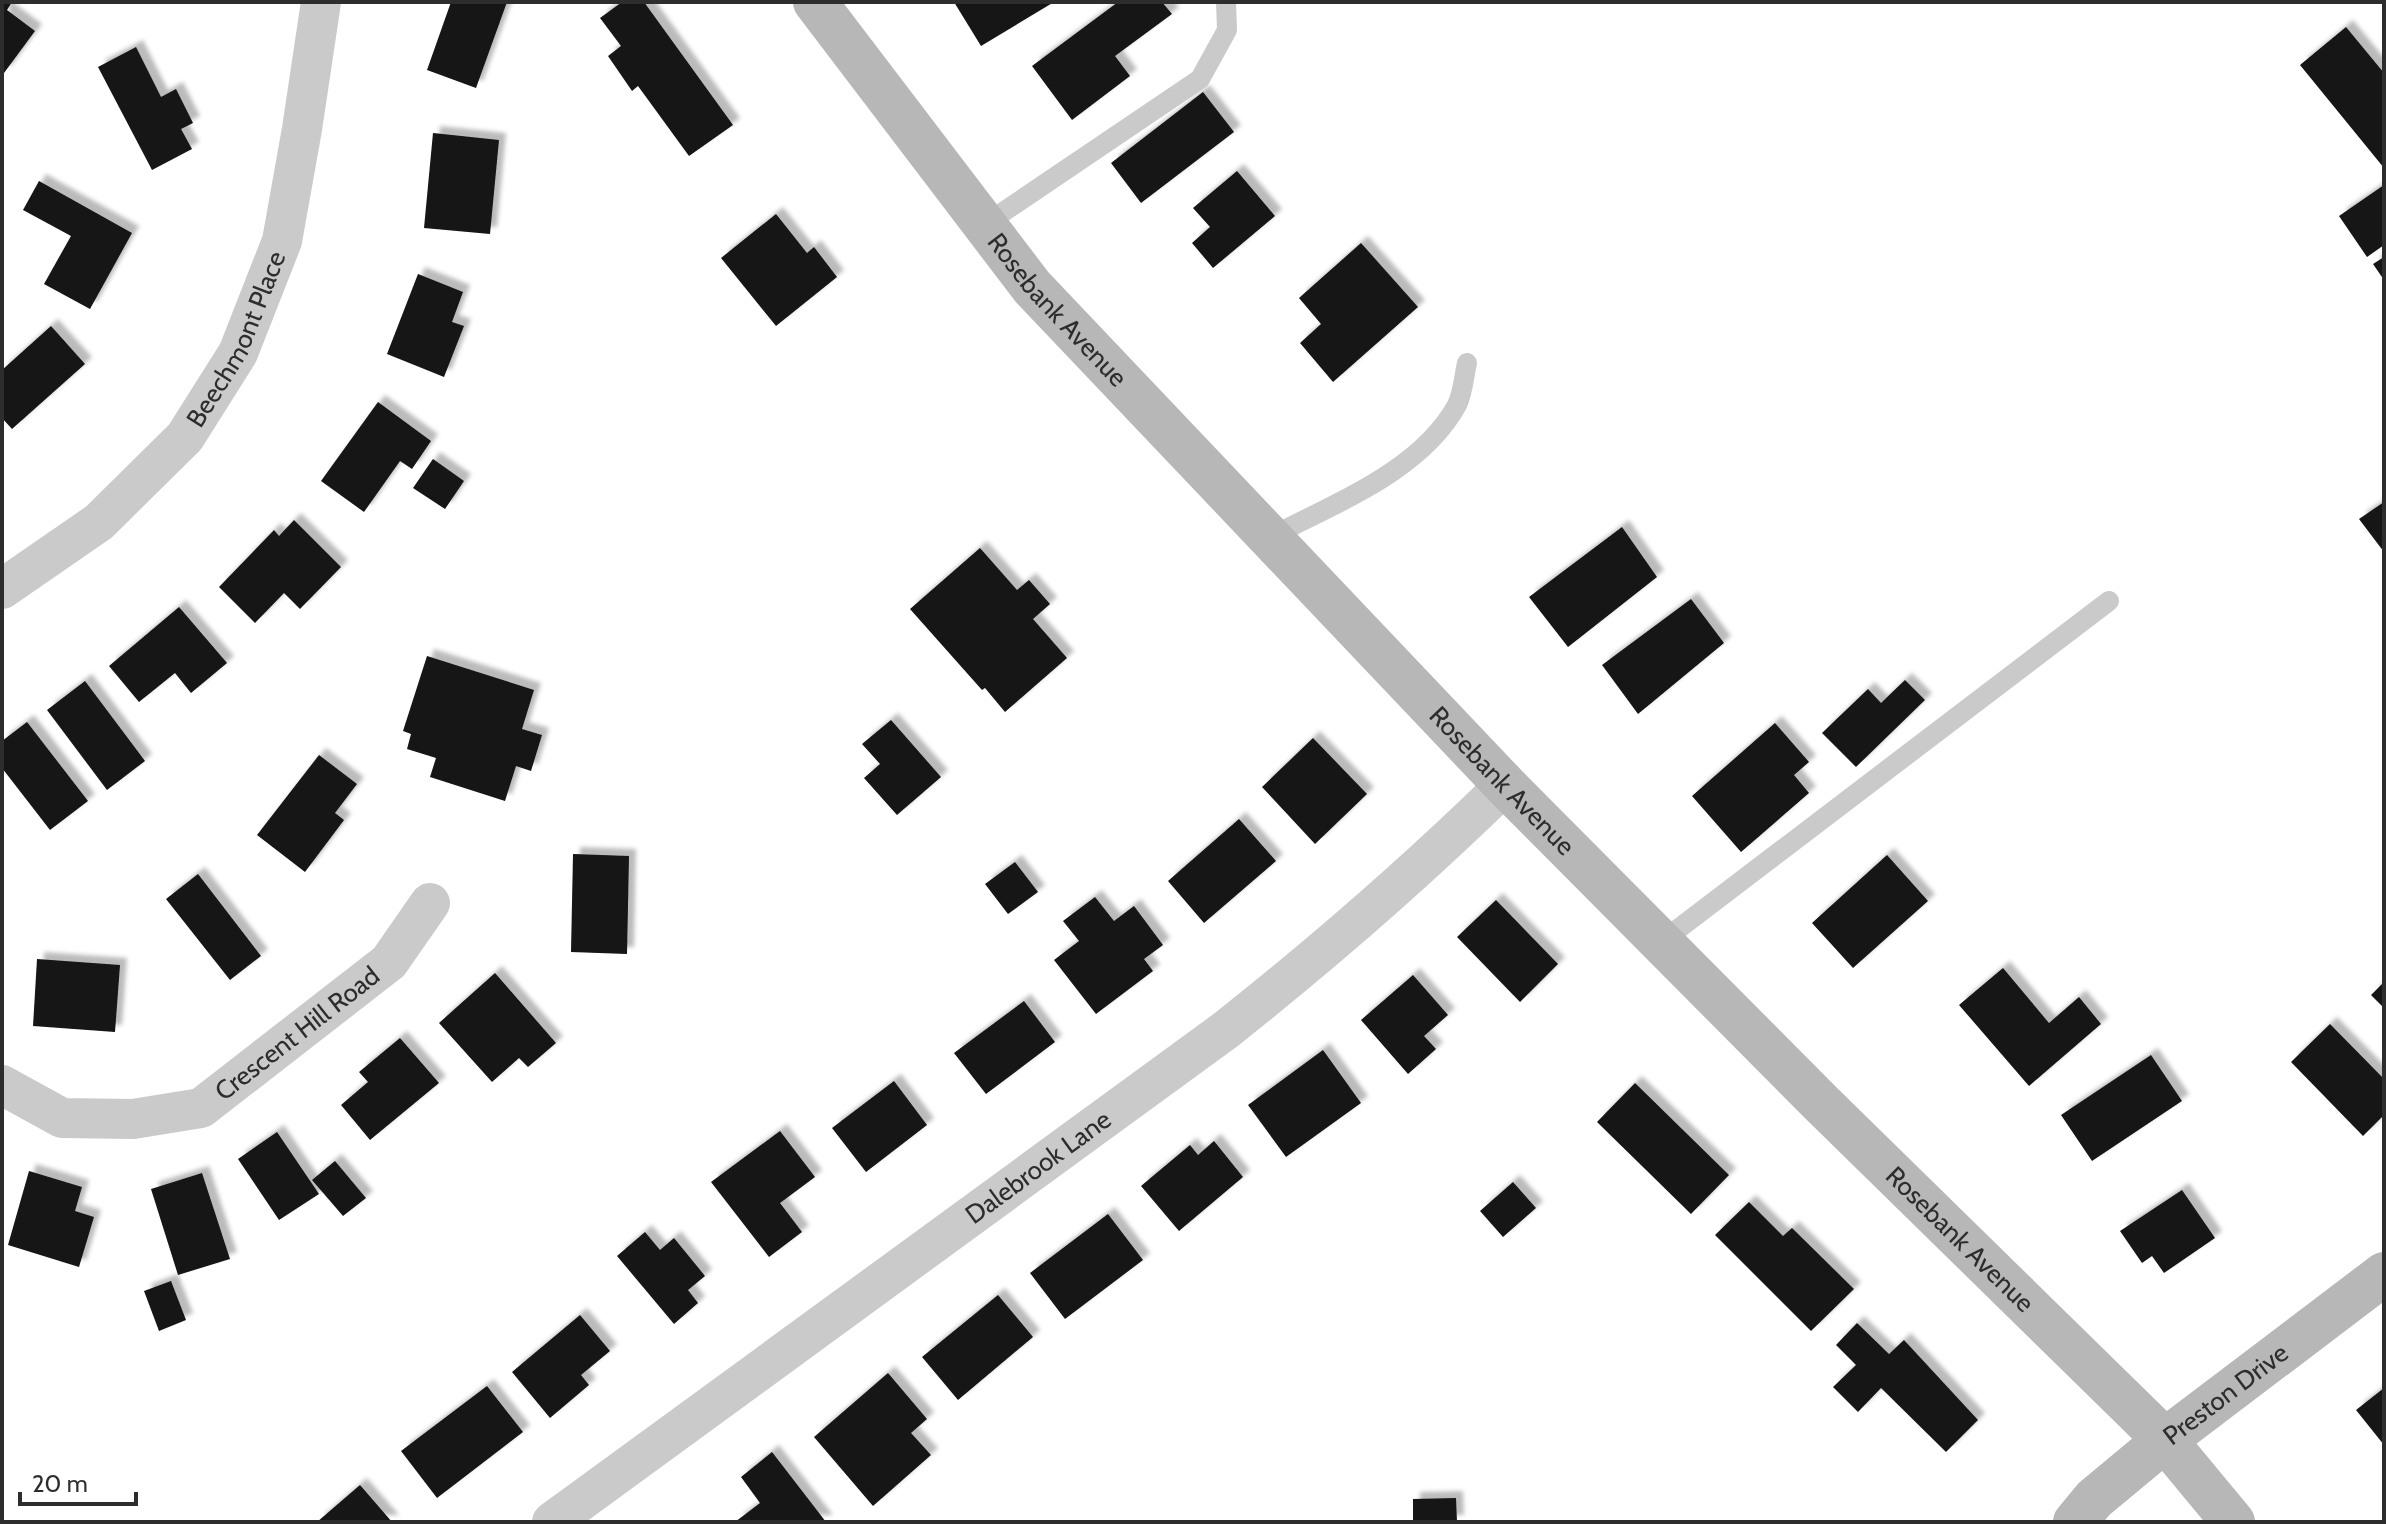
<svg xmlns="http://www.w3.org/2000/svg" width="2386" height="1524" font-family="Cabin,sans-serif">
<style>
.building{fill:#141414;filter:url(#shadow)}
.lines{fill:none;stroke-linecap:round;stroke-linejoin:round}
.lane{stroke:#cacaca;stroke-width:20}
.street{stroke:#cacaca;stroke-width:40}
.secondary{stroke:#b7b7b7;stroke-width:44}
.labels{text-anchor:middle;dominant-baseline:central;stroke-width:8;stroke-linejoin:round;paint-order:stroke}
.street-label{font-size:26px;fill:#2d2d2d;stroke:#fff}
</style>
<defs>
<filter id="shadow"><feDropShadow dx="7" dy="-7" stdDeviation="2" flood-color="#0004"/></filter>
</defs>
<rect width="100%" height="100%" fill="#fff"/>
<path class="building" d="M2,2h10l-5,8 28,21 -31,42 -2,-1z
M451,2h56l-31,86 -49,-18z
M622,2h22l89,123 -44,31 -51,-70 -6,5 -24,-35 13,-10 -21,-28z
M954,2h100l-73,44z
M1118,2h44l10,12 -57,42 15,20 -58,44 -40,-54z
M2346,27l38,46v95l-84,-103z
M136,47l25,50 15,-8 17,34 -12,6 11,20 -40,21 -54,-103z
M1203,92l31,40 -93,71 -30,-40z
M433,133l66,7 -9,94 -66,-6z
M1237,171l38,45 -62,52 -21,-25 18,-16 -17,-19z
M39,181l93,52 -42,76 -46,-25 27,-48 -48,-26z
M2384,185v60l-17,12 -28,-41z
M776,214l31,39 7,-6 23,30 -61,49 -55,-68z
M1361,243l57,64 -85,75 -33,-39 21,-19 -22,-26z
M2384,257v23l-11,-16z
M418,274l45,18 -11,30 12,4 -20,51 -57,-23z
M51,326l34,38 -73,65 -10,-11v-48z
M378,402l53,39 -19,28 -12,-8 -36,51 -43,-31z
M433,459l31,22 -19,28 -32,-21z
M2384,502v50l-25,-33z
M294,520l47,47 -41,42 -16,-16 -29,30 -36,-36 55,-57 5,6z
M1622,527l35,50 -89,70 -39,-50z
M980,548l37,42 12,-10 21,24 -17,15 34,39 -62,54 -20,-24 -3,2 -72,-81z
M1691,599l33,44 -86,71 -36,-49z
M179,607l48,56 -36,30 -16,-20 -36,29 -30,-36z
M427,656l107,34 -12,39 20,6 -11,36 -15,-5 -11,35 -75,-24 6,-19 -29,-9 4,-15 -8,-3z
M1905,680l20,20 -69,67 -34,-34 46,-44 13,14z
M85,681l60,80 -38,29 -60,-80z
M891,720l50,57 -44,38 -33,-37 16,-14 -18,-20z
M27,722l61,79 -38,29 -48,-62v-27z
M1775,723l34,39 -15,13 15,18 -68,59 -49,-56z
M1313,738l54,56 -52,50 -53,-57z
M319,755l38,29 -22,29 9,7 -39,52 -48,-37z
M1239,819l37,42 -72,62 -36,-42z
M573,854l56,2 -2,98 -56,-2z
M1887,855l41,46 -75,67 -41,-45z
M1015,862l23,30 -30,22 -23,-30z
M198,874l63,82 -31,24 -64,-81z
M1095,897l19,24 20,-15 29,39 -19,14 9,12 -57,43 -42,-54 25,-19 -16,-20z
M1496,900l62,64 -38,38 -63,-65z
M37,959l83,6 -5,67 -82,-6z
M2003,968l46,55 30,-26 22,27 -72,62 -70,-81z
M495,973l61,70 -28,24 -9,-9 -27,24 -53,-59z
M1413,975l35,40 -24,21 12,13 -28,25 -47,-54z
M2384,982v26l-13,-13z
M1024,1001l31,41 -69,52 -32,-41z
M2330,1024l54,55v36l-21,21 -72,-74z
M400,1038l39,45 -69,57 -29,-35 27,-23 -9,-10z
M1323,1050l38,53 -75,54 -38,-52z
M2151,1055l31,46 -90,60 -31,-46z
M894,1081l33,44 -61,47 -34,-44z
M1635,1083l94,92 -38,39 -94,-92z
M780,1131l35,46 -35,26 22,29 -33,25 -58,-75z
M277,1132l42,62 -40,26 -41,-61z
M1214,1141l29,36 -64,54 -38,-45 49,-41 8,10z
M335,1161l31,37 -23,18 -31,-36z
M29,1171l53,16 -7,24 19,6 -15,50 -71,-22z
M202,1173l28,86 -52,16 -27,-86z
M1513,1182l23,26 -33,29 -23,-26z
M2182,1190l33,48 -51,35 -12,-17 -10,7 -22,-32z
M1749,1202l34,34 9,-8 62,61 -43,42 -96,-96z
M1108,1214l35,46 -78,59 -35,-46z
M645,1232l15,18 14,-12 31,38 -17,14 10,13 -24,21 -57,-68z
M171,1281l15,39 -27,11 -15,-40z
M998,1295l35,42 -75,63 -36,-43z
M580,1315l30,36 -29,24 8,10 -39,33 -38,-46z
M1857,1323l32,31 15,-14 74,80 -32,32 -65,-64 -23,24 -25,-25 23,-22 -20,-20z
M888,1373l39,46 -16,14 20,22 -58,51 -59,-69z
M487,1386l36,46 -86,66 -36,-47z
M2384,1388v57l-28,-35z
M772,1452l54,70h-91l25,-19 -19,-26z
M360,1485l32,37h-75z
M1456,1498l1,24h-44v-23z"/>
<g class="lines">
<path class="lane" d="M984,225l216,-146 27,-49 -1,-28
M1269,538c65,-35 151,-66 188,-133 6,-12 7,-29 10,-42
M1661,942l448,-341"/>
<g class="street">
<path id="s1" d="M2,589l97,-67 86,-85 53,-84 44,-112 20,-112 19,-127"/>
<path id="s2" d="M2,1085l60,33 71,1 68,-11 188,-146 41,-59"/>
<path id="s3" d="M552,1522l675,-493c97,-77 189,-157 278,-244"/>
</g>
<g class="secondary">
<path id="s4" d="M815,2l217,285 473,498 316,318 344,337 68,82"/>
<path id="s5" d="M2075,1522l19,-23 71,-59 219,-166"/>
</g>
</g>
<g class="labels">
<g class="street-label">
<text stroke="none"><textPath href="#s4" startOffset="392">Rosebank Avenue</textPath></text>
<text stroke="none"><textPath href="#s1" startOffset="350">Beechmont Place</textPath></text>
<text stroke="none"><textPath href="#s4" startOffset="1040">Rosebank Avenue</textPath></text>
<text stroke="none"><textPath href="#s2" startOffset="330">Crescent Hill Road</textPath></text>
<text stroke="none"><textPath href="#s3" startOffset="602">Dalebrook Lane</textPath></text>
<text stroke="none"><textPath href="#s4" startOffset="1688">Rosebank Avenue</textPath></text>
<text stroke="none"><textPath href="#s5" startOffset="198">Preston Drive</textPath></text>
</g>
</g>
<rect width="2386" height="1524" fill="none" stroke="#2d2d2d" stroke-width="8"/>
<path d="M20 1492v12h116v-12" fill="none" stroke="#2d2d2d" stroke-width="4"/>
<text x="32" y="1492" font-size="24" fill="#2d2d2d" stroke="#ffffff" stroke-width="6" paint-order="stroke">20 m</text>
</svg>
